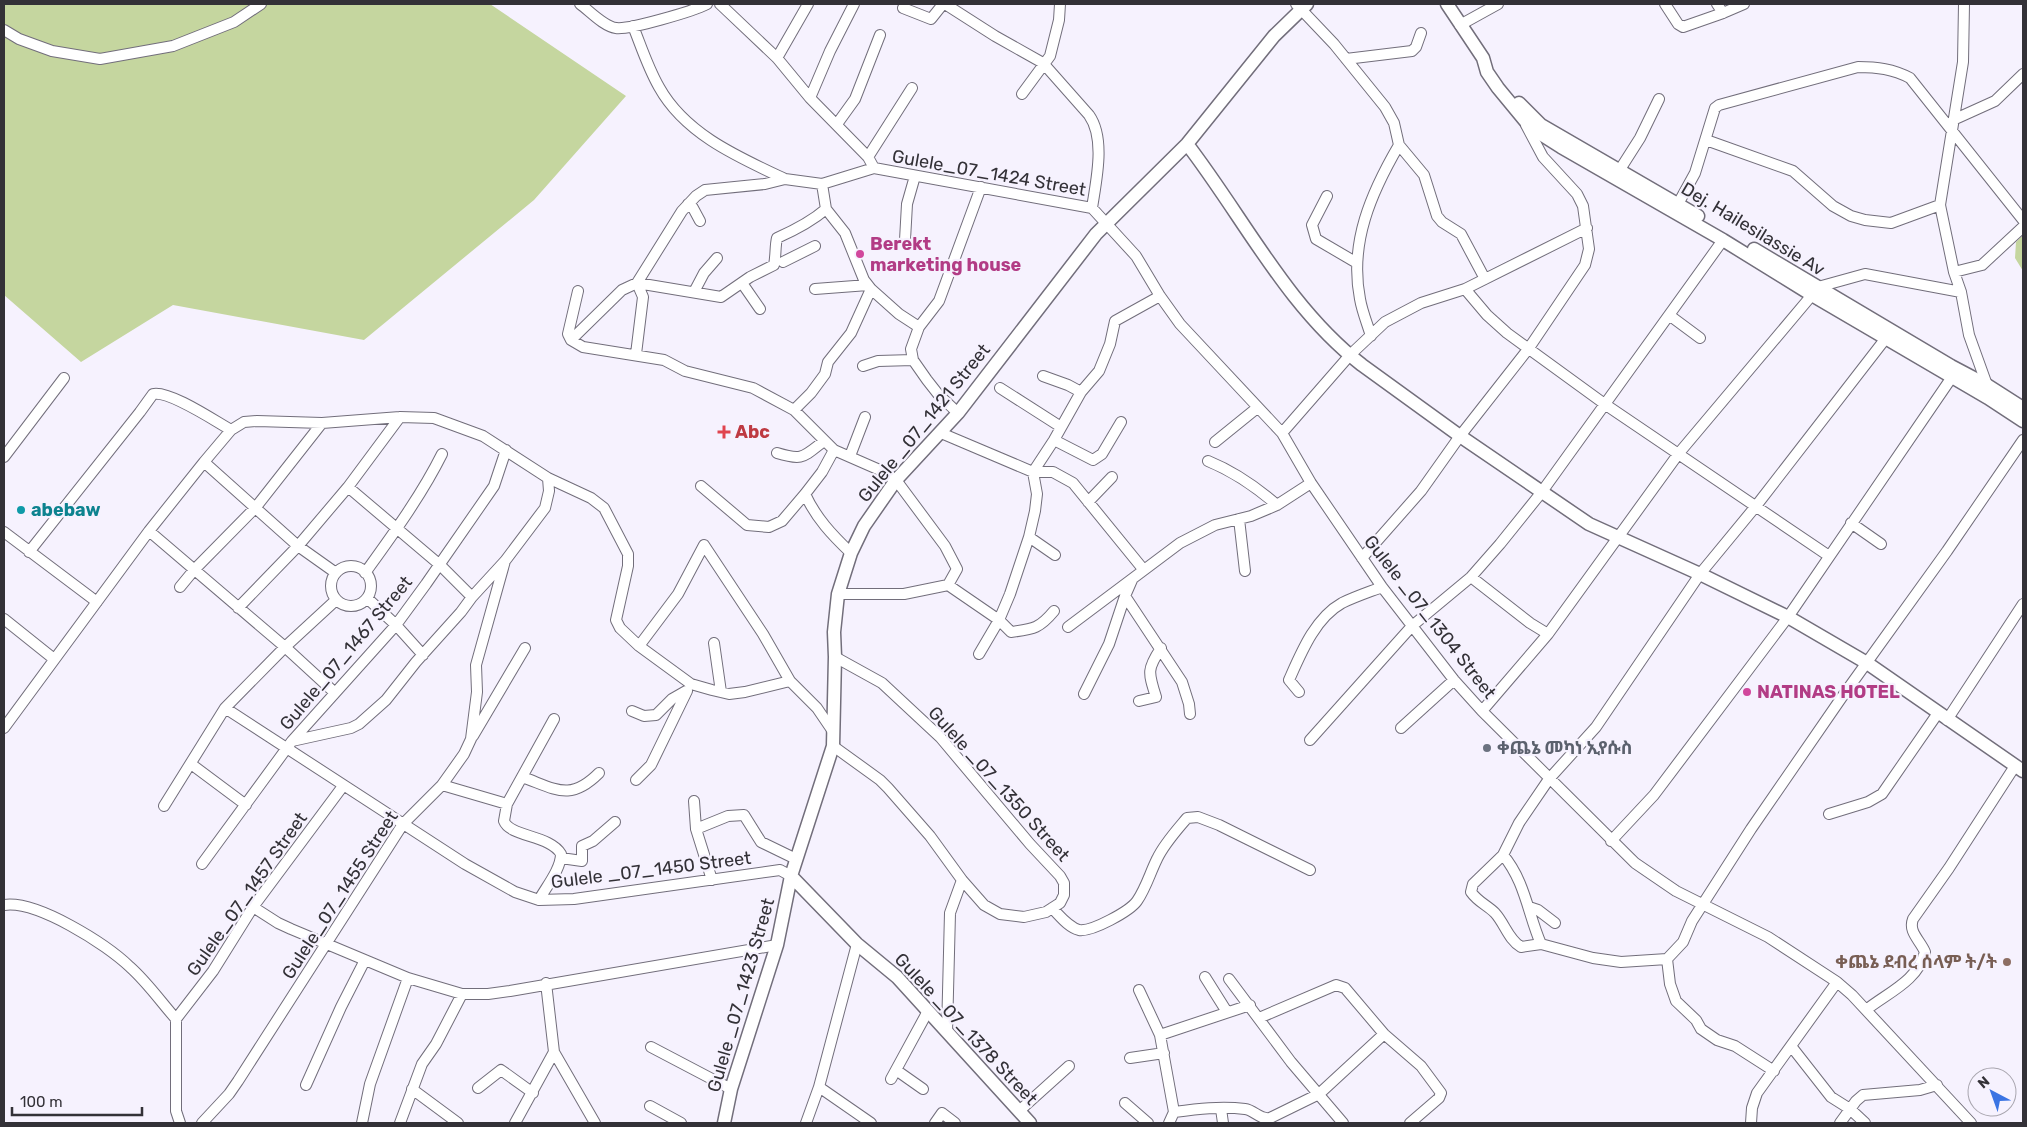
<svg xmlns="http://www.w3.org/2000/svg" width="2027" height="1127" font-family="Rubik,'Noto Sans Ethiopic',sans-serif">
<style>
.green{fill:#c5d69f}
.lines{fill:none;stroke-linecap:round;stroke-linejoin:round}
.minor-casing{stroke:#726e7b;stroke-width:12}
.major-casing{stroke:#726e7b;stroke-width:15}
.minor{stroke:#fff;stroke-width:10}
.major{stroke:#fff;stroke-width:12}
.hotel-dot{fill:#d1479c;stroke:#f6f2fe;stroke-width:2}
.health-dot{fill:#e0444e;stroke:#f6f2fe;stroke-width:2}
.culture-dot{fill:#0f9aa8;stroke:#f6f2fe;stroke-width:2}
.worship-dot{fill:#6b7280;stroke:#f6f2fe;stroke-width:2}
.education-dot{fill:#8d6e63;stroke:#f6f2fe;stroke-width:2}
.labels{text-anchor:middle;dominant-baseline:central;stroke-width:4.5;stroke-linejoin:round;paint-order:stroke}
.street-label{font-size:18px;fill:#333137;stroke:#f6f2fe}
.hotel-label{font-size:18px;font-weight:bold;fill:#b23c85;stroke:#f6f2fe;text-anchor:start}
.health-label{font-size:18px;font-weight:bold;fill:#be3a42;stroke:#f6f2fe;text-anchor:start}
.culture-label{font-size:18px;font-weight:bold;fill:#0d838f;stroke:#f6f2fe;text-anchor:start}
.worship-label{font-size:18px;font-weight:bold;fill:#5b616d;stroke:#f6f2fe;text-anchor:start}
.education-label{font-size:18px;font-weight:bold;fill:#785e54;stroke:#f6f2fe;text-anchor:end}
</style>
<rect width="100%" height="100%" fill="#f6f2fe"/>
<path class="green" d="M4,4h486l136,92 -92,104 -170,140 -191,-35 -92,57 -77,-67z
M2023,235v36l-8,-13 1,-16z"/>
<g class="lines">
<g class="minor-casing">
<path id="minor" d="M580,4c10,7 23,22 36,24 13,2 78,-17 91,-24
M720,4l57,54 33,40 58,59 6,11 218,40 44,48 24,40 20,28 102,109 29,50 71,104 72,93 28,31 153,152 41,28 92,46 69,45 15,13 119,128
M945,4l50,32 48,27 46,52c17,24 7,66 3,93
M1296,4l38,40 51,63 9,16 5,22 25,30 13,41 5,6 19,12 24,45
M1665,4l13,20 5,3 40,-14 21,-9
M1717,4l6,9
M1964,4l-1,58 -23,143 14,67 7,20 8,43 18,50
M903,8l28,11 12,-15
M1460,25l38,-21
M633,26c8,20 15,42 26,61 26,47 79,70 126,92
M4,30l15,9 33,12 48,8 73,-13 61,-24 27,-18
M777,58l31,-54
M1346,59l66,-8 4,-4 5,-14
M1022,94l28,-38 9,-36 1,-16
M810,98l20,-47 24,-47
M1953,120l42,-19 28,-27
M837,124l18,-25 25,-64
M1706,140l87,31 40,35 18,10 14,4 26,3 49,-18
M868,157l44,-69
M1619,171l21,-33 19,-39
M822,184l4,25 19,24 19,47 7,9 28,25 20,13
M1327,196l-15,29 4,14 41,24
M688,204l5,4 7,13
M1678,204l17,-31 20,-65 4,-3 139,-38c19,0 35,2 52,11l113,142
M905,240l2,-36 8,-28
M783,262l32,-16
M1954,272l28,-7 41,-38
M742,283l18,26
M1818,287l47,-13 96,18
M815,289l53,-4
M1465,289l22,26 20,18 99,72 223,151
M578,291l-10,43 3,6 12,7 81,13 21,11 68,17 41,22 40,40 48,21 14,9 49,66 12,23 -9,16 -44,9h-66
M694,292l10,-19 13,-15
M1669,315l31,23
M1371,336c-4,-13 -9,-25 -11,-37 -11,-56 11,-106 39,-154
M1886,338l-130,168 -56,68 -104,153 -47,52 -30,44 -16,32c22,26 25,59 38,89l52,14 28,4 46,-3 16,-17 9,-21 59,-92 91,-132 105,-146 76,-111
M571,340l51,-50 15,-7 84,14 29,-20 24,-12c2,-9 1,-19 3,-27 18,-8 34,-16 49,-29
M636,354l7,-57 -6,-14 45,-72 14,-15 9,-6 60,-6 20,-5 37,5 52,-16
M863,366l15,-5 35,-1
M1043,376l25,9 13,7
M1000,388l61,39
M794,410l17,-17 14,-19 3,-12 23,-29 20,-44
M958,413l-20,-19 -11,-14 -14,-20 -2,-11 8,-22 20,-26 42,-114
M941,433l92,39h20l20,11 70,86
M1282,433l68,-78 35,-33 36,-19 44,-14 122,-61
M1054,440l39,20 9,-6 19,-32
M1215,442l42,-34
M777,453c26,8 26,4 47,-12
M850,456l15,-39
M4,457l60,-79
M1208,461c27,11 47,25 69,44
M204,462l94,84 38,27
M701,486l46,39 22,2 13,-6 23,-27 17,-22 12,-22
M348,487l92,78 32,32
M805,494c11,24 27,41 46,59
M1088,502l24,-25
M1239,519l6,52
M1851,523l30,21
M149,531l136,116 49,45
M4,532l93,70
M1029,537l26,18
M29,552l111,-140 13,-18c16,-4 62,27 78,36
M1362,558l59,-67 39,-55 69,-88 56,-83 4,-16 -6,-43 -6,-12 -34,-37 -17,-32
M331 586a20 20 0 1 1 40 0a20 20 0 1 1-40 0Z
M365,573c28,-39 56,-77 77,-119
M1471,577l59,46 18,11
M1132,580l-7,16 57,86 7,22 1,10
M948,585l51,35 12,12c22,-3 28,-3 43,-21
M180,587l14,-17 62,-63 66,-84
M367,598l29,27 27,30
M238,608l60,-62 50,-59 52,-70
M4,619l50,40
M1068,627l112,-84 35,-18 36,-9 26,-11 34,-22
M714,643l7,49
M639,646l39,-52 26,-49 59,89 27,47 27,27 17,25
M979,654l20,-34 11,-26 19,-57 6,-26 2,-17 -4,-22 21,-32 27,-48 18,-21 11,-27 5,-23 45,-25
M1299,692l-10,-12c12,-27 26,-62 53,-77 12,-6 27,-11 40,-16
M1084,694l25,-50 16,-48
M1139,701l17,-4c-8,-25 -9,-28 5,-49
M225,708l240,156 50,28 24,8 35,-1 206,-29 11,6
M632,711l12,5 12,-1 16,-16 14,-8
M1482,711l66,-77 131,-181 133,-158
M1947,720l76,-116
M4,728l145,-197 55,-69 27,-32 13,-8 13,-1 65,2 78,-6 34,1 49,18 65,42 43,20 13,10 24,46v12l-12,54 4,8 19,18 52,38 21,6 17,4 16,-2 45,-11
M1401,728l53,-48
M473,736l52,-88
M1310,740l102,-114 59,-49 29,-33 41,-51 182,-253
M292,741l59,-13 8,-4 27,-24 30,-38 45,-50 11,-15 33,-36 40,-53 4,-17 -1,-13
M833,746l47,34 8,8 42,48 32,44 22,25 16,9 24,3 22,-5 14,-9 4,-8v-12l-4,-7 -30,-32 -90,-107 -58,-54 -47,-26
M191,764l55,41
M522,777c34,12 48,25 77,-4
M636,780l15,-15 36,-74
M442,785l65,19
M694,801l2,28 16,51
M164,806l61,-98 60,-61 51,-47
M1829,814l39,-12 14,-8 56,-81
M696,829l32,-13 16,-1 17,27 35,17
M1611,841l43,-46 134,-178 164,-240
M1503,855l-30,29 -2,8c7,10 16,13 24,21 10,11 13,26 26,34l20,-3
M561,858l21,3v-15l11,-5 22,-19
M202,864l90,-123 104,-116 30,-41 68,-98 12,-36
M539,900c7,-13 22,-31 22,-46 -11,-19 -51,-17 -57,-33l3,-17 47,-85
M4,905c33,-5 102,39 126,62 17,15 31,35 46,52v92l4,12
M253,907l25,16 13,6 117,49 54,16h26l22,-3 267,-46
M1529,907l9,3 17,13
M1052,908c8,8 16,19 27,22 13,2 51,-19 58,-29 9,-13 13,-28 20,-42 7,-15 19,-28 30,-41l11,-1 21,8 91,45
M1667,959l3,25 6,17 20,19 5,9 16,11 18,6 39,25
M1205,977l22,35
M1229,979l62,83 52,61
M1139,990l21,45 14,77 -5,11
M1866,1010c21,-17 52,-29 59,-58 -5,-12 -17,-20 -12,-33l36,-51 66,-102
M1259,1018l77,-33 9,3 39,46 37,32 20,27 -2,5 -29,25
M176,1019l37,-48 40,-64 90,-121
M947,1032l3,-119 12,-33
M1160,1035l90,-30
M1791,1046l40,51 19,12 15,14
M651,1047l80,42
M554,1052l41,71
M1130,1058l34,-5
M896,1070l27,19
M891,1079l37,-68
M306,1085l35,-78 24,-47
M819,1087l52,36
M478,1088l23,-18 32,23
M412,1089l46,34
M1125,1103l23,20
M650,1106l31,17
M1221,1109l2,14
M1019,1111l50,-45
M1174,1112c23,-3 47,-6 71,-3 9,1 15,11 25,9l49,-24 65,-60
M202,1123l27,-29 9,-13 165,-257 39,-39 22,-31 7,-15 6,-47 -1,-27 29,-104
M362,1123l8,-39 38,-106
M400,1123l22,-59 14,-20 26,-50
M515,1123l39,-71 -8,-69
M806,1123l13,-36 38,-143
M935,1123l7,-10 13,10
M1751,1123l1,-15 5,-15 80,-111
M1840,1123l16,-22 7,-6 57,-5 17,-5"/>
</g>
<g class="major-casing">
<path id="major" d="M1447,4l36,54 4,14 11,16 33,40 30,19 162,93 89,55 176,103 35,23
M1519,103l22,22 157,91
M1187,144c57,74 100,163 175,221l98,71 129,88 111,50 88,43 79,46 156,108
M1754,249l197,117 36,19 36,23
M791,876l66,68 40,33 133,146
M724,1123l7,-34 46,-144 14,-69 42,-130 2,-89 -1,-25 4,-38 13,-41 13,-27 32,-46 62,-67 138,-179 91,-90 87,-108 33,-32"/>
</g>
<use href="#minor" class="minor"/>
<use href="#major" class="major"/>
</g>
<g class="hotel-dot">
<circle cx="860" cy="254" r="5"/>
<circle cx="1747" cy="692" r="5"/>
</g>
<path class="health-dot" d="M721.5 424.5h5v5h5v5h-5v5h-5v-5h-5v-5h5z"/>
<circle class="culture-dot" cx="21" cy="510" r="5"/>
<circle class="worship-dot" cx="1487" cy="748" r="5"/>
<circle class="education-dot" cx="2007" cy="962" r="5"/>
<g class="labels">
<g class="street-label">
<text transform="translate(989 173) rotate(10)">Gulele_07_1424 Street</text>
<text transform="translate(1753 229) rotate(31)">Dej. Hailesilassie Av</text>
<text transform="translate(924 423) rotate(-51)">Gulele _07_1421 Street</text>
<text transform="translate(1430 617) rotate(52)">Gulele _07_1304 Street</text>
<text transform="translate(346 653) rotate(-50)">Gulele_07_1467 Street</text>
<text transform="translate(999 784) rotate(48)">Gulele _07_1350 Street</text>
<text transform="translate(651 870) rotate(-7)">Gulele _07_1450 Street</text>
<text transform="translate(247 894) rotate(-55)">Gulele_07_1457 Street</text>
<text transform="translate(340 895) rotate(-57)">Gulele_07_1455 Street</text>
<text transform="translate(741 995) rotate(-74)">Gulele _07_1423 Street</text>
<text transform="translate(966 1029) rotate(47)">Gulele _07_1378 Street</text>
</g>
<g class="hotel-label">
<text x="870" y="244">Berekt<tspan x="870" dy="21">marketing house</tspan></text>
<text x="1757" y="692">NATINAS HOTEL</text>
</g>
<g class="health-label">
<text x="735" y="432">Abc</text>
</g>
<g class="culture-label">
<text x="31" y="510">abebaw</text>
</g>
<g class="worship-label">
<text x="1497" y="748">ቀጨኔ መካነ ኢየሱስ</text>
</g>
<g class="education-label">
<text x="1997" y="962">ቀጨኔ ደብረ ሰላም ት/ት</text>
</g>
</g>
<rect width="2027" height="1127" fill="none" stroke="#333137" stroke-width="10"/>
<g transform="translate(1992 1092) rotate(319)"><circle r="24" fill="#f6f2fe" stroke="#a8a5ae"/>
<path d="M0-4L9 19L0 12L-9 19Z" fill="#3a74e3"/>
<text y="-8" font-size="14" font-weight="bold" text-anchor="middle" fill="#333137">N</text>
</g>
<path d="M12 1107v8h130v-8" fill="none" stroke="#333137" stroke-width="2.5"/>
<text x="20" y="1107" font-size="15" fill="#333137" stroke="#f6f2fe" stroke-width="4" paint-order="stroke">100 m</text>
</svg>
